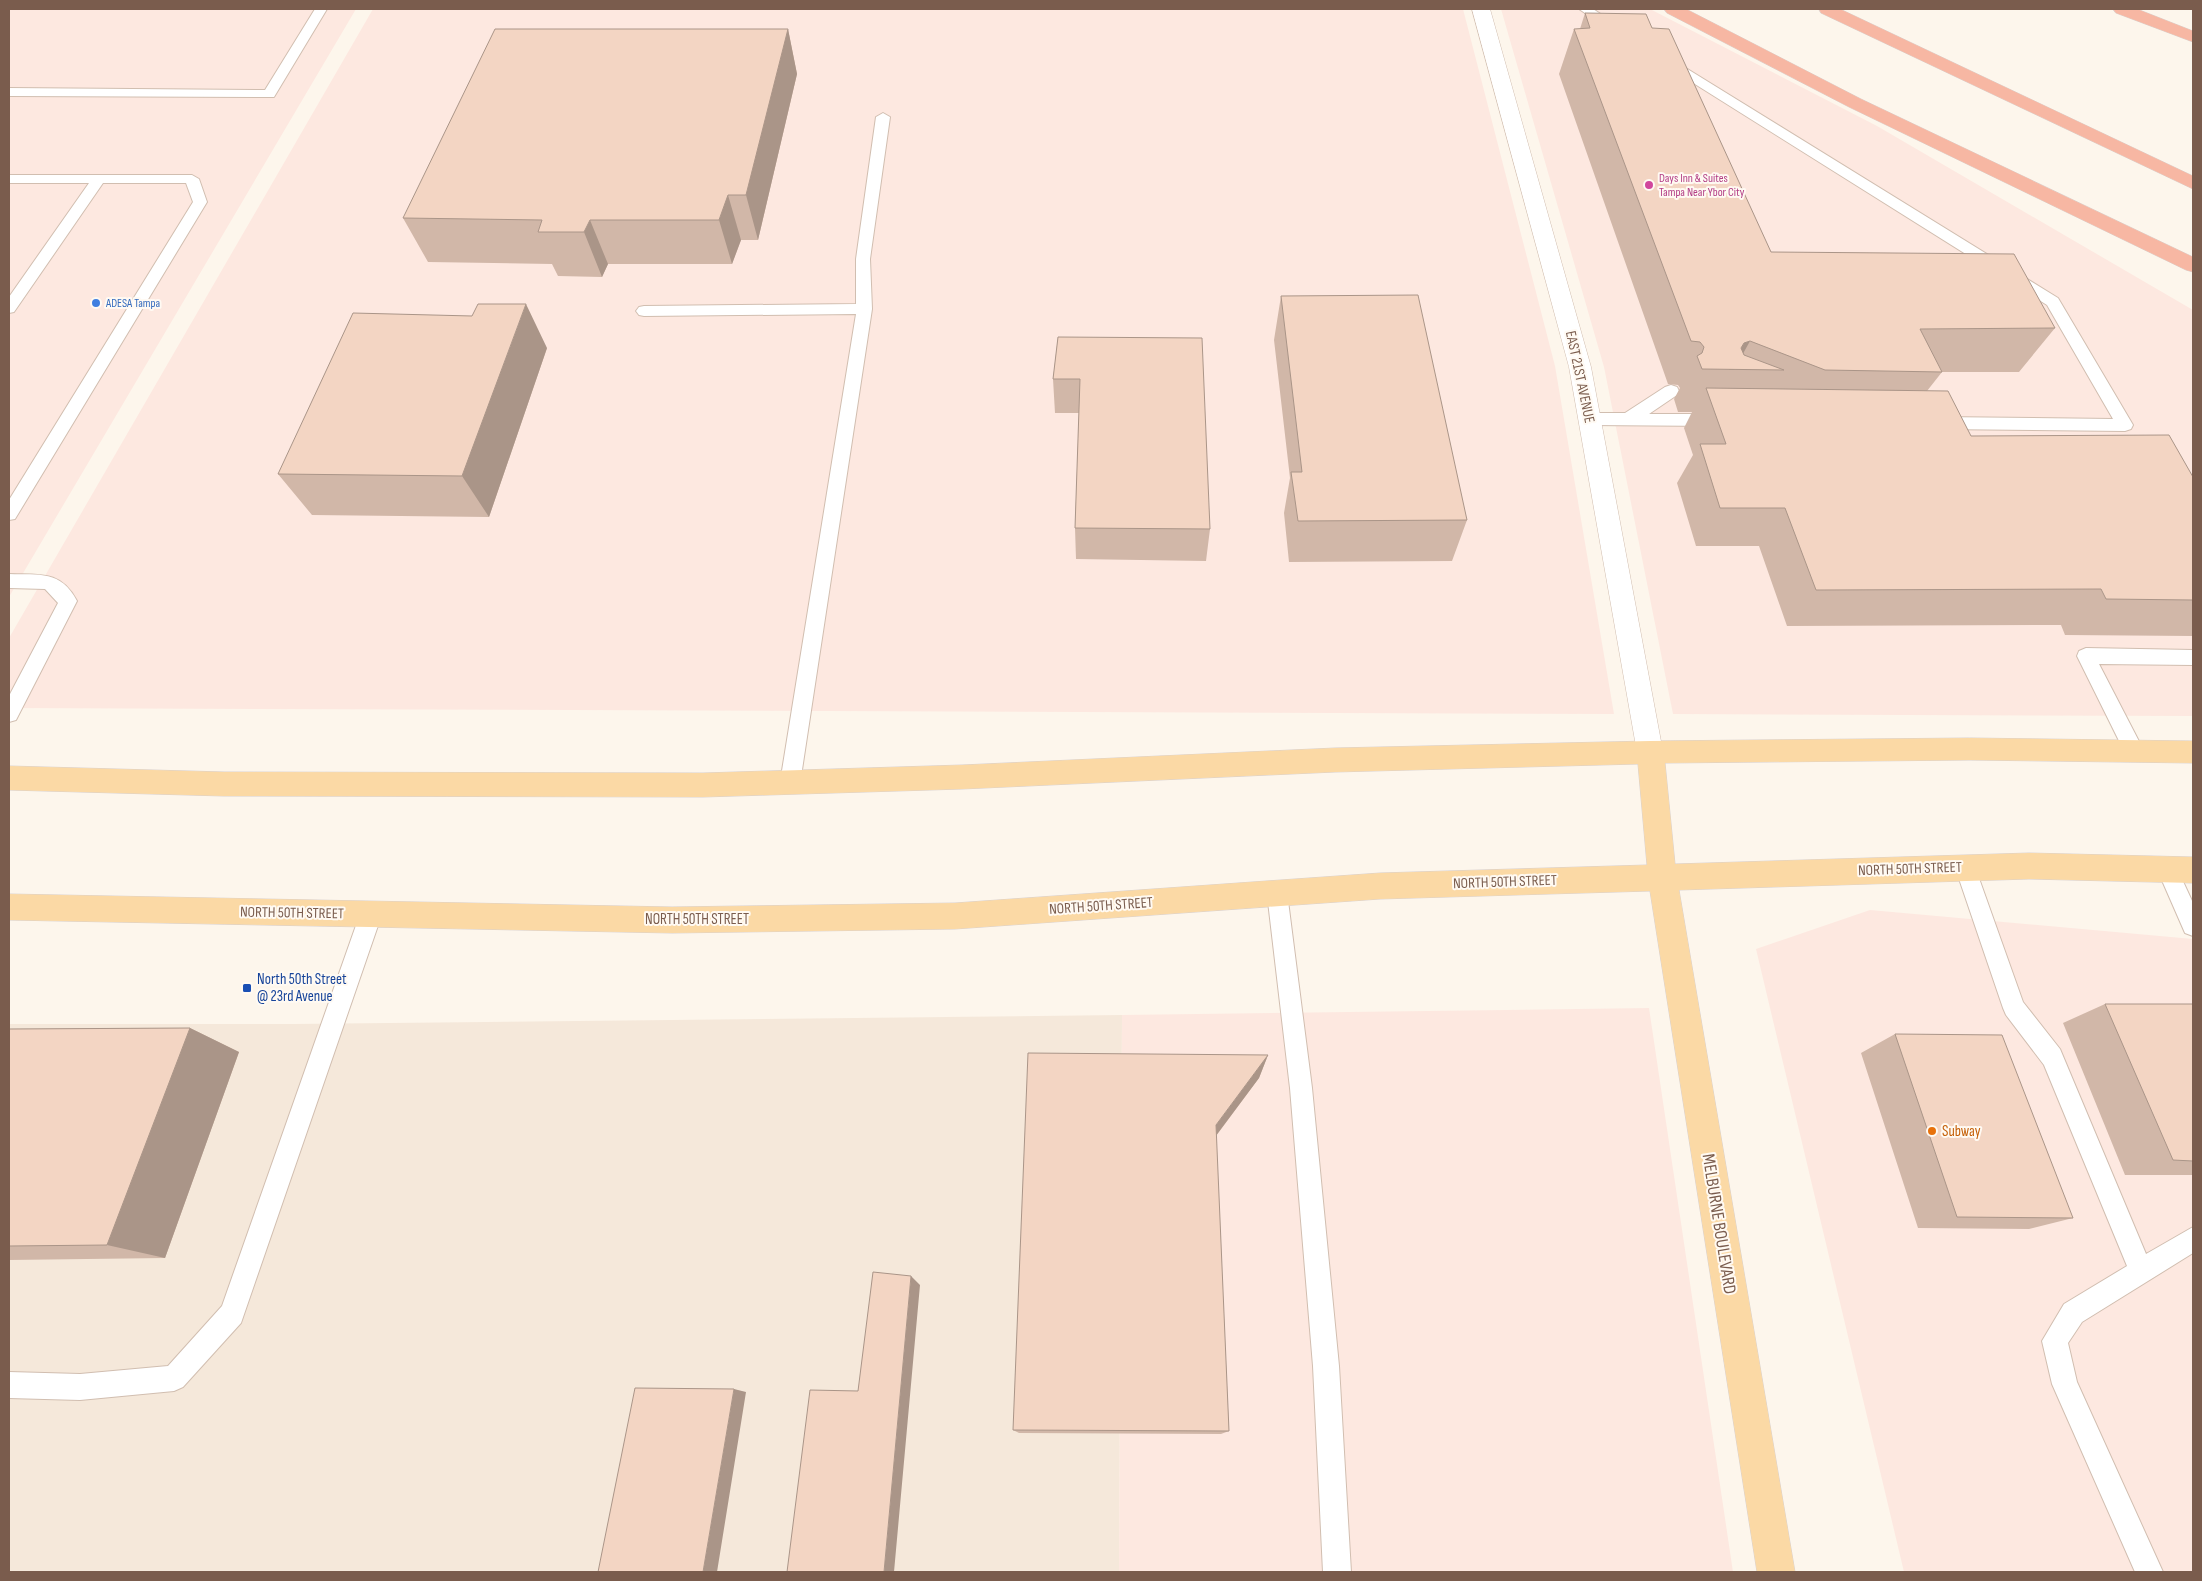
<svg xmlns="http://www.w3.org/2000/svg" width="2202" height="1581" font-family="'Sofia Sans Condensed',sans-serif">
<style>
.residential{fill:#f5e8da}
.commercial{fill:#fde8e0}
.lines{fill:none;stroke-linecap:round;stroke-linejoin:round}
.service-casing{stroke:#d1beb0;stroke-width:2}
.minor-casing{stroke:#d1beb0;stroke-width:1}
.primary-casing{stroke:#dad1cd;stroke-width:1}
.motorway-casing{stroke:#dad1cd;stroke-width:1}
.service{fill:#fff;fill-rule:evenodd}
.minor{fill:#fff;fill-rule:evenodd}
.primary{fill:#fbd9a5;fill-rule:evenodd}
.motorway{fill:#f7b7a3;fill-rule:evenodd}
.wall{fill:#d1b7a8}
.shaded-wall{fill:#aa9588}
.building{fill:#f3d5c3;stroke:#aa9588}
.hotel-dot{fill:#d1479c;stroke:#fffaf3;stroke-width:2}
.shop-dot{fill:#3f7fe0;stroke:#fffaf3;stroke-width:2}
.transit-dot{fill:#1a4fb4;stroke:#fffaf3;stroke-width:2}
.food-dot{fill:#e8710a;stroke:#fffaf3;stroke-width:2}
.labels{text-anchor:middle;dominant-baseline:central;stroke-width:4;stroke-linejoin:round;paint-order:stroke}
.far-hotel-label{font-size:12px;fill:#b23c85;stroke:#fffaf3;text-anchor:start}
.far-shop-label{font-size:12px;fill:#366cbe;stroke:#fffaf3;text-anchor:start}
.street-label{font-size:15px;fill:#7a5c4d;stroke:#fffaf3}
.transit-label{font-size:15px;fill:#164399;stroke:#fffaf3;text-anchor:start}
.food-label{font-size:15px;fill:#c56008;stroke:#fffaf3;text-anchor:start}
.near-street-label{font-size:18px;fill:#7a5c4d;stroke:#fffaf3}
</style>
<rect width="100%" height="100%" fill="#fdf6ec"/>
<path class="residential" d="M1122,1015l-3,557h-1110v-548h284z"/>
<path class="commercial" d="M9,9h347l-347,588z
M373,9h1090l92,357 59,348 -1605,-6v-70z
M1501,9h149l227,117 316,184v406l-520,-2 -69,-347z
M1870,910l323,29v633h-289l-148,-623z
M1649,1008l84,564h-614l3,-557z"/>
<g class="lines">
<g class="service-casing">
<path id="service" d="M315,9h12l-53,88 -265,-1v-8l256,2z
M1579,9h14l29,19 -2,3h-8z
M1668,57l390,241 75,127 -2,4 -6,2 -187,-2 -6,-2 -2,-4 2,-4 6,-2 175,2 -66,-114 -384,-241 -1,-3 1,-3z
M883,113l7,4 -20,142 2,50 -72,474 -3,6 -7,3 -7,-3 -3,-6 76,-469 -212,2 -5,-1 -3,-4 3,-4 5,-1 212,-2v-45l20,-142z
M9,175h183l7,4 8,23 -192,317 -6,1v-20l184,-298 -7,-19h-83l-89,129 -5,1v-16l80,-114h-80z
M1671,385l6,2 2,4 -2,4 -28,19h65l6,2 2,4 -2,4 -6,2 -125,-1 -6,-2 -2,-4 2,-4 6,-2h36l40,-26z
M9,574c30,1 52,-4 68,27l-61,119 -7,2v-26l49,-93 -13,-14 -36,-1z
M2086,648l107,2v15l-94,-1 45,87 -3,6 -7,2 -7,-2 -50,-101 2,-5z
M1965,858l7,2 3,7 48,135 37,47 86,205 47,-27v26l-111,69 -14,21 9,39 86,190h-28l-83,-188 -10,-43 22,-37 63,-38 -83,-201 -38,-50 -3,-7 -48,-141 3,-7z
M2167,860l7,2 19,41v33l-8,-3 -28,-64 3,-7z
M1277,883l7,3 3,7 25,195 27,278 12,206h-28l-10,-206 -23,-278 -23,-195 3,-7z
M371,904l7,3 4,7 -141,409 -58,64 -9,4 -94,9 -71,-2v-26l71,2 88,-8 54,-60 138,-392 4,-7z"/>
</g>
<g class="minor-casing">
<path id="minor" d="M1472,9h18l101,358 72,385 -3,8 -10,3 -10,-3 -3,-8 -68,-385z"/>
</g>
<g class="primary-casing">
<path id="primary" d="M1970,738l223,3v22l-223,-3 -305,3 10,101 354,-11 164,4v26l-164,-4 -350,11 116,682h-38l-107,-681 -270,8 -425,30 -283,4 -663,-13v-26l663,13 283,-4 425,-30 267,-8 -9,-101 -303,8 -373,17 -259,8 -479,-1 -215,-6v-24l215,6 479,1 259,-8 373,-17 315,-7z"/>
</g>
<g class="motorway-casing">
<path id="motorway" d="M1664,9h22l175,90 332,158v15l-7,-2 -337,-163 -182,-94z
M1819,9h21l353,167v13l-372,-176z
M2113,9h24l56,22v11l-77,-29z"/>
</g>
<use href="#service" class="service"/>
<use href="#minor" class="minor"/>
<use href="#primary" class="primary"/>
<use href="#motorway" class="motorway"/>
</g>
<path class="wall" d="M1585,13l67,15 119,224 284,76 -36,44h-77l-15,19 44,45 222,41v159l-128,-1 -4,-10 -274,1 -28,-80h-63l-19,-63 16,-28 -9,-27 8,-16h-14l-4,-13 6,-11 -2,-3 -10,-1 -109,-310 15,-45h6z
M788,29l9,45 -39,166h-17l-9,24h-124l-6,13 -44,-1 -6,-12 -124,-2 -25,-44z
M1281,296l186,224 -15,41 -163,1 -5,-49 6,-35 -16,-138z
M1058,337l152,192 -4,32 -130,-2 -1,-31 4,-115h-24l-2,-34z
M547,348l-58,169 -177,-2 -34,-41z
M2105,1004h88v171h-68l-62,-152z
M190,1028l49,24 -74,206 -156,2v-231z
M1895,1034l178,184 -44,11 -111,-1 -57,-175z
M1268,1055l-9,23 -43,58 13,295 -8,3 -202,-1 -6,-3z"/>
<path class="shaded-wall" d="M788,29l9,45 -39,166 -12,-45z
M728,195l13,45 -9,24 -13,-44z
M590,220l18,44 -6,13 -18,-45z
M526,304l21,44 -58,169 -27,-41z
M1750,341l-16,29h-5l15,-27z
M190,1028l49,24 -74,206 -58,-13z
M1268,1055l-9,23 -50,67 7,-20z
M911,1276l9,9 -26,287h-10z
M734,1389l12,3 -29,180h-14z"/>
<path class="building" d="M1585,13l61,1 6,14 17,1 102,223 243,2 41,74 -135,1 22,43 -117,-2 -75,-29 -6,2 -3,5 3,7 40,15 -82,-1 -5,-13 5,-3 2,-6 -4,-5 -9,-1 -117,-312 16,-1z
M495,29h293l-42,166h-18l-9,25h-129l-6,12h-46l4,-12 -139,-2z
M1418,295l49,225 -169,1 -7,-49h11l-21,-176z
M478,304h48l-64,172 -184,-2 75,-161 119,3z
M1058,337l144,1 8,191 -135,-1 5,-149h-27z
M1706,388l242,3 23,45 198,-1 24,42v123l-87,-1 -5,-10 -285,1 -31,-82h-65l-20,-64h26z
M2105,1004h88v157l-20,-1z
M190,1028l-83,217 -98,1v-217z
M1895,1034l107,1 71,183 -116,-1z
M1028,1053l240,2 -52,70 13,306 -216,-1z
M873,1272l38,4 -27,296h-97l23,-182 48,1z
M635,1388l99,1 -31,183h-105z"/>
<circle class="hotel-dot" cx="1649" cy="185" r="5"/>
<circle class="shop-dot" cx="96" cy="303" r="5"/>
<rect class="transit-dot" x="242" y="983" width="10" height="10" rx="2.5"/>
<circle class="food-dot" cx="1932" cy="1131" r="5"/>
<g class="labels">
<g class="far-hotel-label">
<text x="1659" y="178">Days Inn &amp; Suites<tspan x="1659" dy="14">Tampa Near Ybor City</tspan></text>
</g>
<g class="far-shop-label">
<text x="106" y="303">ADESA Tampa</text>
</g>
<g class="street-label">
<text transform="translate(1580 377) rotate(78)">EAST 21ST AVENUE</text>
<text transform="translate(1910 869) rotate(-2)">NORTH 50TH STREET</text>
<text transform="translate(1505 882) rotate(-2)">NORTH 50TH STREET</text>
<text transform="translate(1101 906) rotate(-4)">NORTH 50TH STREET</text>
<text transform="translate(292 913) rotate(1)">NORTH 50TH STREET</text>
<text x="697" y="919">NORTH 50TH STREET</text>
</g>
<g class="transit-label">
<text x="257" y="979">North 50th Street<tspan x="257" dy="17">@ 23rd Avenue</tspan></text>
</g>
<g class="food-label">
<text x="1942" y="1131">Subway</text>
</g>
<g class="near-street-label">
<text transform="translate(1719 1224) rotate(81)">MELBURNE BOULEVARD</text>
</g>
</g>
<rect width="2202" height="1581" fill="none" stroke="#7a5c4d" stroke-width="20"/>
</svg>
